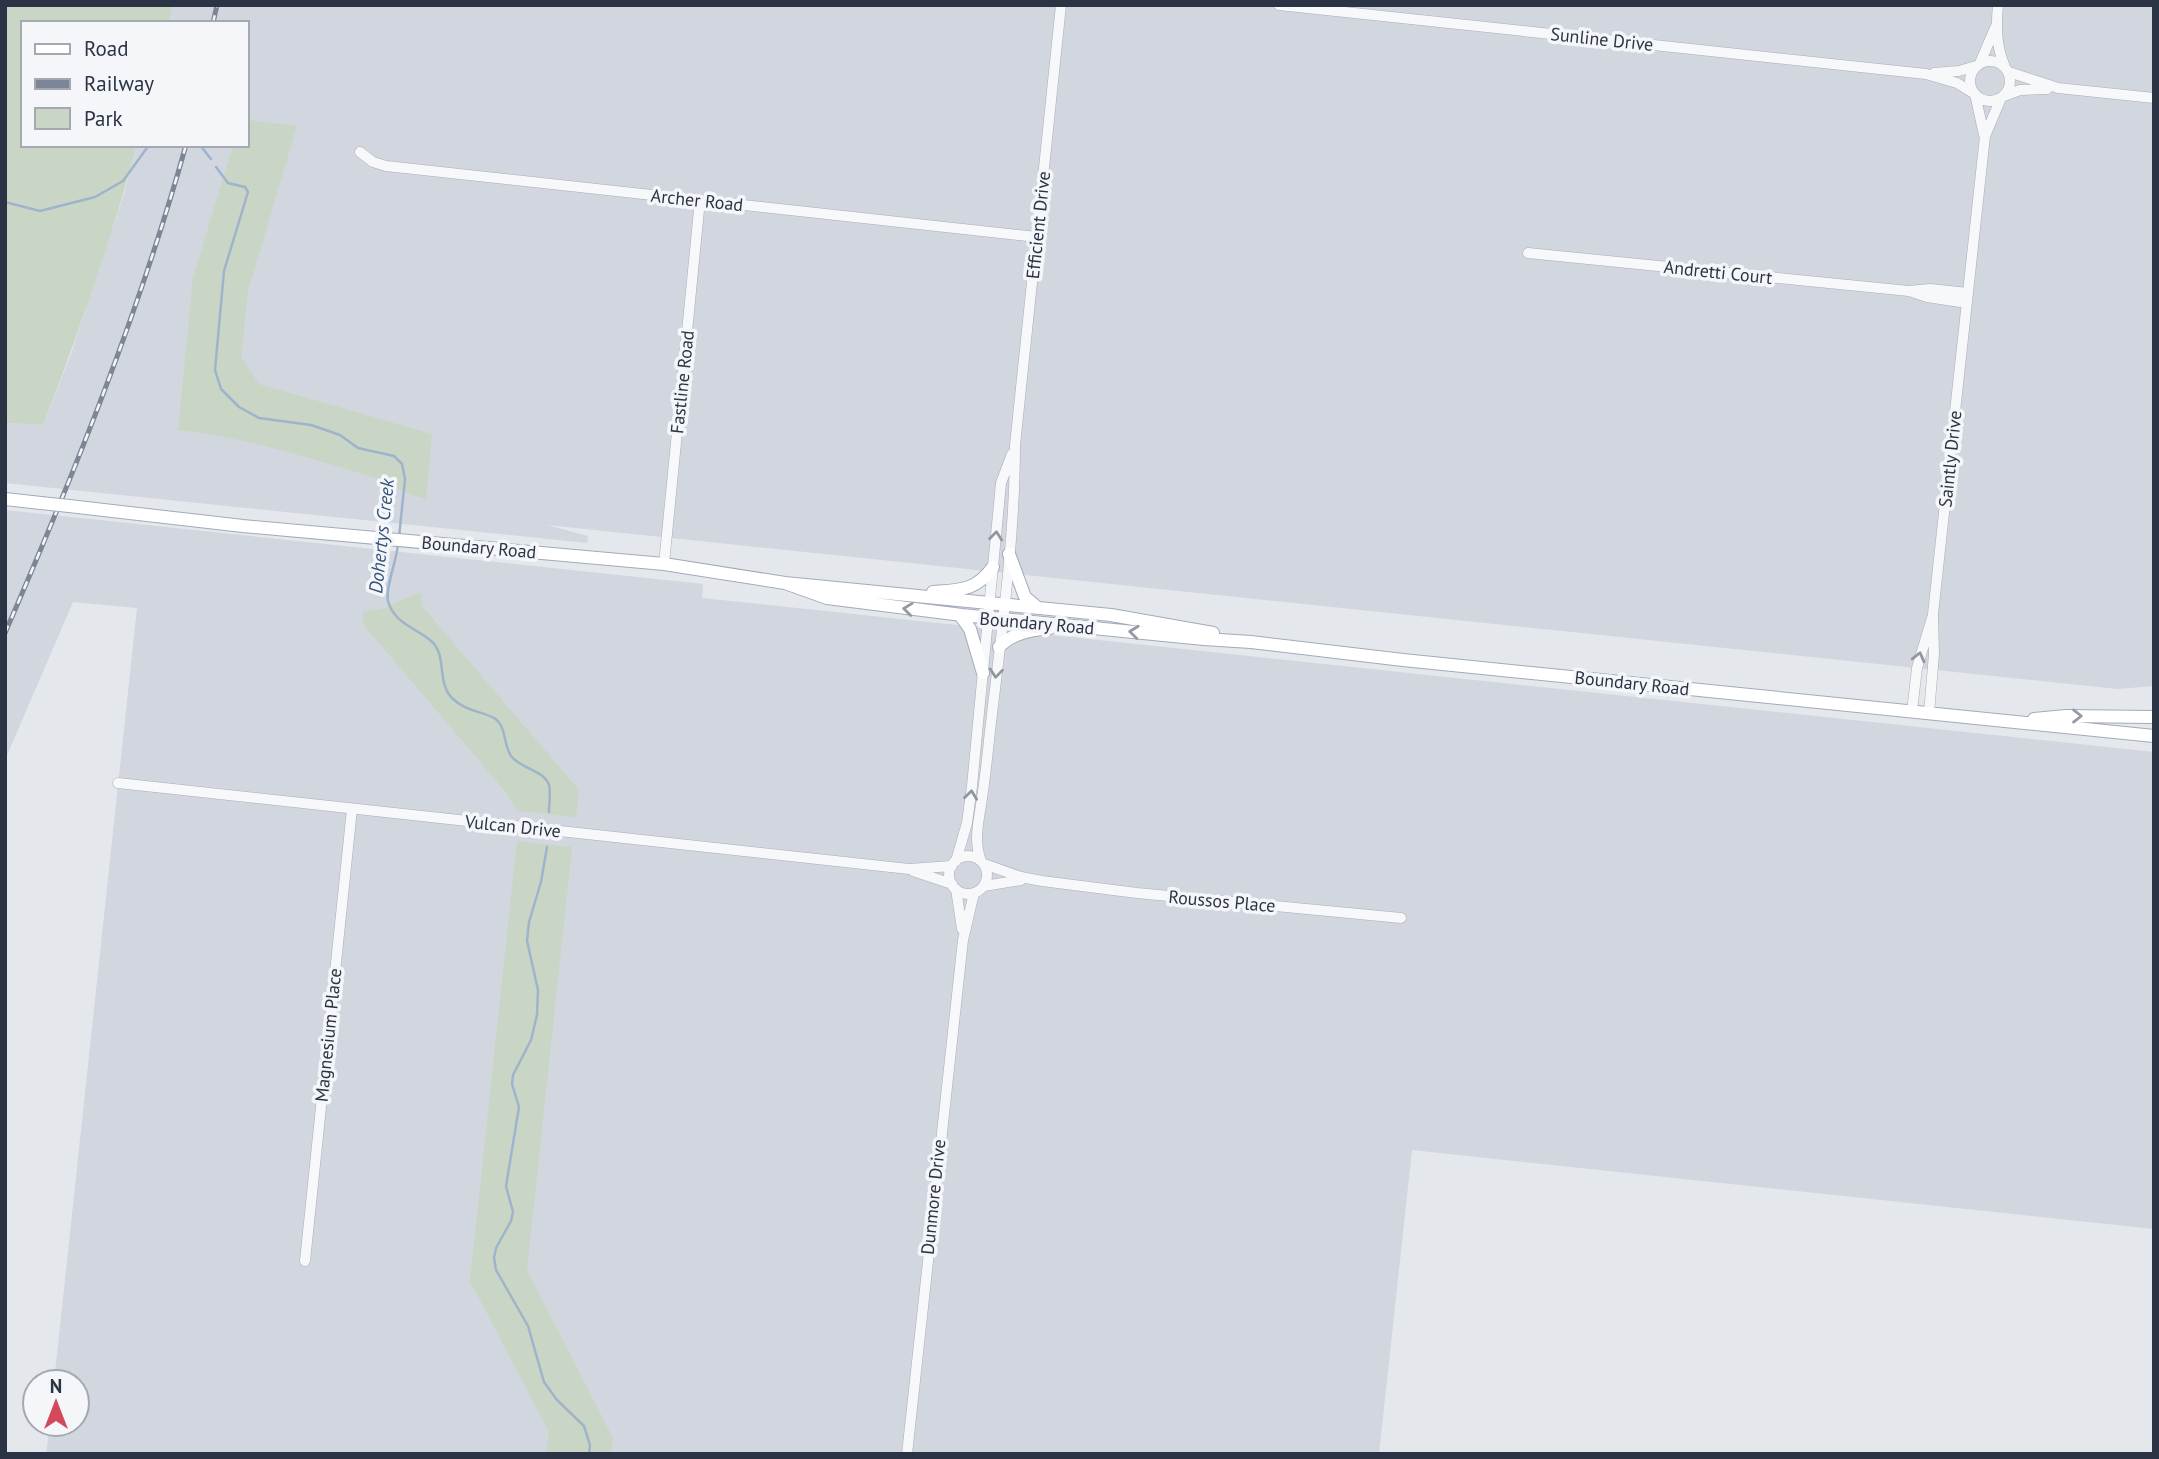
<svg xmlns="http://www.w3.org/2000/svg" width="2159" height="1459" font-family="'PT Sans',sans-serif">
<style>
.built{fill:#d2d6de}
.green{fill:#c9d6c5}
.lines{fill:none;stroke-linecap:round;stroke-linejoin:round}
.stream{stroke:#9fb4cc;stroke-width:2.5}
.minor-casing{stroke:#a9aeb7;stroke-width:11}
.major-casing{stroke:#a3abb8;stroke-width:14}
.minor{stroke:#f7f8fa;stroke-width:10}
.major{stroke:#fff;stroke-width:12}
.rail-casing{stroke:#7d8696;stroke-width:5}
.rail{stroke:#f4f6f9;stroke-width:2.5;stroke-dasharray:8;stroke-linecap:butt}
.major-bridge-casing{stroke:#a3abb8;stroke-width:14;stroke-linecap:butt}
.major-bridge{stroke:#fff;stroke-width:12}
.oneway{stroke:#9196a0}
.oneway2{stroke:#959aa2}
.labels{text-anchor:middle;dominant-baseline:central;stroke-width:7;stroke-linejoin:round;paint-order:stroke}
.street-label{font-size:18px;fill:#2b3445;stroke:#f4f6f9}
.water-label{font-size:19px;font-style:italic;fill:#34527a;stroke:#f4f6f9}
</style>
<rect width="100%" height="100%" fill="#e4e7ec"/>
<path class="built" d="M173,5h1981v681l-36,3 -1571,-164 41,11 -1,7 -582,-60v-60l38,2 28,-71 53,-160 13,-49h110v-122h-78z
M5,510l698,74 -1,14 1452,154v477l-742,-79 -33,304h-1333l4,-30h27v-42h-23l83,-774 -64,-6 -68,158z"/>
<path class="green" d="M5,5h168l-4,18h-146v122h114c-26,95 -58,188 -94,280l-38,-2z
M247,120l50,6 -49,165 -7,66 18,27 173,50 -6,65c-21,-5 -39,-17 -60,-24 -62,-19 -124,-38 -188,-45l15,-152 40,-133h14z
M415,594h7l-1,11 158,185 -3,27 -59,-6 -9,-16 -145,-171v-12l22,-4z
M517,841l55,6 -45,423 86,168 -2,16h-65l3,-22 -79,-151z"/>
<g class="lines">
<path class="stream" d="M200,145l11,14
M216,167l12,16 17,4 3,5 -24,79 -9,99 6,19 18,18 20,11 52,7 29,10 18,13 36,8 8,8 3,15 -6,58
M5,202l35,9 55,-14 28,-16 26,-36
M398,544c-1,16 -13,44 -10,57 6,22 26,26 42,39 18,14 6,42 22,58 14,14 27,12 42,20 13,8 9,27 17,38 10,13 33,14 38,29 2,7 0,19 0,27
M547,847l-6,35 -12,40 -2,19 11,49 -1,25 -6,25 -18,35 -1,9 7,23 -13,79 7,26 -2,9 -15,27 -2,10 2,12 32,56 16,56 13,18 27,26 6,19 -1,9"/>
<g class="minor-casing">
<path id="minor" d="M1279,5l647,69 31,9 18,11
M1998,5c-2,22 -2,41 7,62
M1970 81a20 20 0 1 1 40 0a20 20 0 1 1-40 0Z
M1980,63l15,-35
M2009,72l49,16 96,10
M1934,73l25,-2 17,-5
M1975,94l9,41
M2004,96l16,-6 27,-1
M360,152l13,10 13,4 651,71
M1528,253l381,38 21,-2 38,4
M1909,291l18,6 40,6
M664,564l36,-364
M1912,711l5,-43 15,-50
M1929,713l5,-59 -1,-40 52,-478 16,-38
M118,783l791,86 43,-3
M949 875a19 19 0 1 1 38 0a19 19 0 1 1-38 0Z
M956,861l11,-38 5,-37 29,-303 11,-29
M981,861c-8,-22 -2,-40 1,-63 3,-19 5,-39 7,-58 11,-98 26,-197 26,-295l46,-440
M984,864l37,13 21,4 95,12 264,25
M913,871l39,13
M984,886l37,-6
M956,889l6,40
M305,1261l47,-452
M907,1454l56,-514 11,-47"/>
</g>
<g class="major-casing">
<path id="major" d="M5,499l36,4
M69,506l174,20 421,38 121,19 326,32 102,18
M1009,554l16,43 13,11
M785,583l42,15 135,17 242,24 47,3 152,18 751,76
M933,592c27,-2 43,-1 60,-25
M960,615l10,14 13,44
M999,647c13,-14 32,-17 51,-19
M2034,719l32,-3 88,1"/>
</g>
<use href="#minor" class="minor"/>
<use href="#major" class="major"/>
<g class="rail-casing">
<path id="rail" d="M213,23l4,-18
M5,633c69,-159 134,-320 181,-488"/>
</g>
<use href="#rail" class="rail"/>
<g class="major-bridge-casing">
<path id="major-bridge" d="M41,503l28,3"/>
</g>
<use href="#major-bridge" class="major-bridge"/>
</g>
<defs><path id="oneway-chevron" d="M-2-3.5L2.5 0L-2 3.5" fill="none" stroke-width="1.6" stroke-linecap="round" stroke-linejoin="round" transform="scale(1.75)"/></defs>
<g class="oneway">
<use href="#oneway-chevron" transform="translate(996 536) rotate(-84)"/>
<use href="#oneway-chevron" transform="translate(1919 657) rotate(-76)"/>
<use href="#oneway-chevron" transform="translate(996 673) rotate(96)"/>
<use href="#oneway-chevron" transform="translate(971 795) rotate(-83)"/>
</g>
<g class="oneway2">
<use href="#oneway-chevron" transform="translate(908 609) rotate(-173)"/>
<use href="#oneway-chevron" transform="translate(1134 632) rotate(-174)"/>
<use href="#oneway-chevron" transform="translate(2077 716)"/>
</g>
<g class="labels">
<g class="street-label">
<text transform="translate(1602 39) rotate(6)">Sunline Drive</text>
<text transform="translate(697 200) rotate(6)">Archer Road</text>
<text transform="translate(1038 225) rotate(-84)">Efficient Drive</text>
<text transform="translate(1718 272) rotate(6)">Andretti Court</text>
<text transform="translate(682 382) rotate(-84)">Fastline Road</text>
<text transform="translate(1950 459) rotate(-84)">Saintly Drive</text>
<text transform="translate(479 547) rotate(5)">Boundary Road</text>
<text transform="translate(1037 623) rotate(5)">Boundary Road</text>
<text transform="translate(1632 683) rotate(6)">Boundary Road</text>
<text transform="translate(513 826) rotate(6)">Vulcan Drive</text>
<text transform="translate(1222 901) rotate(5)">Roussos Place</text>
<text transform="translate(328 1035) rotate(-84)">Magnesium Place</text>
<text transform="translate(933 1197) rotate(-84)">Dunmore Drive</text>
</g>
<g class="water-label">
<text transform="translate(381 536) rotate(-84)">Dohertys Creek</text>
</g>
</g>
<rect width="2159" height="1459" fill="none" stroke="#2b3445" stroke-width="14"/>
<rect x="21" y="21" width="228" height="126" fill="#f4f6f9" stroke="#a4a8b1" stroke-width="2"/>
<rect x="35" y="44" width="35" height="10" fill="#ffffff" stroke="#a4a8b1" stroke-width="2"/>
<text x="84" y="56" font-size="21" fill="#2b3445">Road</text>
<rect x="35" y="79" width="35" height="10" fill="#7d8696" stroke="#a4a8b1" stroke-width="2"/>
<text x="84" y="91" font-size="21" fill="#2b3445">Railway</text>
<rect x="35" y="108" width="35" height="21" fill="#c9d6c5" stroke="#a4a8b1" stroke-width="2"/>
<text x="84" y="126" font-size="21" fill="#2b3445">Park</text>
<g transform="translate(56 1403)"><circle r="33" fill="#f4f6f9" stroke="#a4a8b1" stroke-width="2"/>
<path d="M0-5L12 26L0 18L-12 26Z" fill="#d1495b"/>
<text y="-10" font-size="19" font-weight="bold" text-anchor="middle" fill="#2b3445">N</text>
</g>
</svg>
